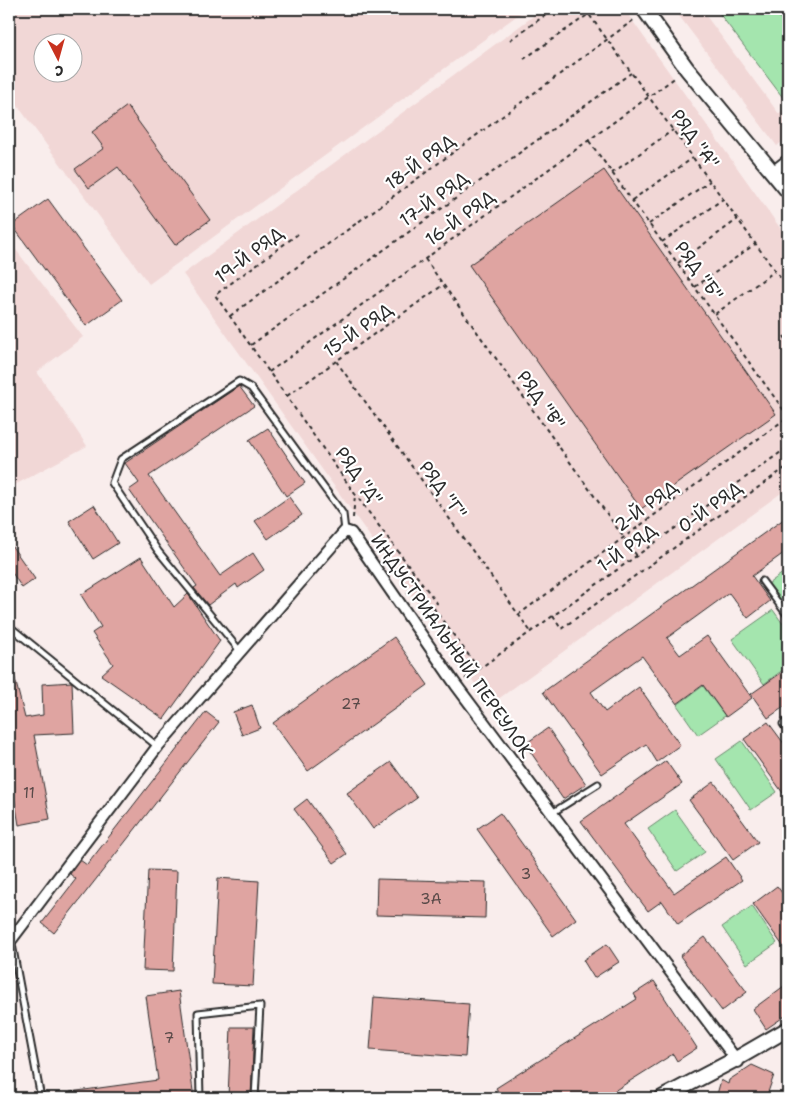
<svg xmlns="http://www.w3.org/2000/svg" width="797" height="1107" font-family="'Shantell Sans',sans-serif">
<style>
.built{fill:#f1d7d6;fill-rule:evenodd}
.green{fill:#a4e5ae;stroke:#68886c}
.building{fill:#dfa4a1;stroke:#2b2b2b}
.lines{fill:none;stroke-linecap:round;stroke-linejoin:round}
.lane-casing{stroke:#2b2b2b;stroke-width:9}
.street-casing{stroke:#2b2b2b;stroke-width:14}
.secondary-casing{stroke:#2b2b2b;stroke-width:18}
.path{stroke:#2b2b2b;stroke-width:2;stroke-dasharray:4 4;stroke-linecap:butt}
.lane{stroke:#fff;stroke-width:5}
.street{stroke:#fff;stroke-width:10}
.secondary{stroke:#fff;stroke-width:14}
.labels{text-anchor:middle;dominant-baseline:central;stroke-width:4.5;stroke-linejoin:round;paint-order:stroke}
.number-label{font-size:15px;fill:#584948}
.street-label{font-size:18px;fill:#2b2b2b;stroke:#fff}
</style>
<rect width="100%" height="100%" fill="#f9edec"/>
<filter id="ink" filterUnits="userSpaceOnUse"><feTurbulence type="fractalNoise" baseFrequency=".02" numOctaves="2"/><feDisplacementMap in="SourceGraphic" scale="10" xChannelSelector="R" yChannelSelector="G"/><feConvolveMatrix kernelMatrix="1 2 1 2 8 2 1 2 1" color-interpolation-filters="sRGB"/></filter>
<g filter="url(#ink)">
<path class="built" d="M9,9h517l-377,275 -140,-190zM42,42h30v30h-30z
M543,9h81l164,230v249l-298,217 -307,-431z
M674,9h27l78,105 9,-6v29l-11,9z
M13,246l70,91 -46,35 50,74 -78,42v-238z"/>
<path class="green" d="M716,9h57l15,20v67l-4,3z
M788,569v27l-7,5 -13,-17z
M773,610l15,21v35l-24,18 -32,-45z
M703,686l22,30 -27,19 -21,-30z
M742,741l35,51 -26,18 -35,-51z
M675,810l30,42 -28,19 -29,-42z
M752,906l25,37 -30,21 -25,-37z"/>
<path class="building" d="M127,106l83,114 -35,25 -57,-78 -29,21 -14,-19 29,-21 -12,-16z
M604,170l172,244 -135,95 -172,-244z
M48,199l74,101 -36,26 -74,-101z
M239,386l15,20 -105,70 71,100 33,-23 11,17 -26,18 -2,-4 -28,21 -14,-17 3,-2 -68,-96 10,-7 -14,-20z
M268,428l37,55 -19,13 -37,-56z
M289,497l13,18 -34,24 -13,-18z
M94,505l24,38 -25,16 -24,-38z
M788,516v34l-36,26 18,25 -22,17 -19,-25 -62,45 13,17 27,-19 45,62 -26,19 -23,-32 -26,19 -35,-48 -51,36 14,20 34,-25 41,58 -23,17 -11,-18 -44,30 -59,-82z
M9,542l26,37 -13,9 -13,-20z
M141,557l33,50 14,-13 32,47 -56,78 -63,-44 12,-11 -21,-31 9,-6 -20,-32z
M394,637l34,48 -120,86 -35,-48z
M12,667l13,51 18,-3 -1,-31 30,-2 2,51 -40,2 16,84 -31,6 -10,-58v-99z
M788,668v36l-20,14 -17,-24z
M252,705l8,23 -18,7 -9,-23z
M206,712l13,10 -165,211 -12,-10 34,-44 -6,-5 10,-14 7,5z
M768,722l20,27v51l-44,-61z
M548,728l38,56 -23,15 -38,-55z
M666,761l16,23 -58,40 50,69 52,-36 16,23 -64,44 -16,-23 -14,10 -67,-90z
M391,762l26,36 -44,31 -26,-36z
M714,782l44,60 -25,18 -44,-60z
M307,799l40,55 -13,9 -40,-54z
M500,813l76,106 -23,17 -76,-107z
M148,870l29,1 -4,100 -30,-1z
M218,878l41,3 -6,105 -41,-2z
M377,879l109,3 -1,36 -109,-3z
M777,886l11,15v52l-35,-49z
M705,937l42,55 -25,19 -42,-55z
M607,944l12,18 -25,16 -11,-18z
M654,981l43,67 -20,13 -4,-7 -70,44h-101l-6,-10 141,-89 -3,-5z
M788,983v31l-22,15 -13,-20z
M179,991l15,107h-124v-6l88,-12 -12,-84z
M374,997l95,7 -4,53 -95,-7z
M231,1027h23l-3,71h-23z
M752,1065l22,10 -8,23h-50l5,-18 7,4 1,-4z"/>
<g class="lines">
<g class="lane-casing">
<path id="lane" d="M762,581l26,35
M9,626l148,120
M240,651l-82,-100 -46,-68 9,-24 118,-78 12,7 92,126 2,17
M788,720l-5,4 5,6
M552,813l46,-29
M9,928l32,170
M200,1098l-2,-85 62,-7 -5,92"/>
</g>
<g class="street-casing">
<path id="street" d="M774,171l14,-11
M11,940l147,-194 187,-215 6,2 105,152 282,377"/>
</g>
<g class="secondary-casing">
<path id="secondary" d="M644,9l43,60 101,122
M662,1098l74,-39 52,-30"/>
</g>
<path class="path" d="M585,9l199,274
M510,40l44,-31
M524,59l65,-45
M589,141l199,275
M612,173l61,-43
M632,200l61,-42
M649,224l61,-43
M298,234l-83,61 140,199 82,109 -3,6 45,60
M662,242l61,-43
M425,259l212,297
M678,263l60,-44
M695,287l60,-43
M715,314l60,-43
M230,316l405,-297
M784,336l4,6
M251,345l380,-272
M336,361l195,271
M269,372l407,-295
M287,396l156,-111
M353,518l2,-23
M407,594l15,-11
M518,615l270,-198
M553,616l8,13 227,-163
M465,679l323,-232"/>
<use href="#lane" class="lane"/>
<use href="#street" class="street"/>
<use href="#secondary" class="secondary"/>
</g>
</g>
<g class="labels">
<g class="number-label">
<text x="351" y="704">27</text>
<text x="29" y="793">11</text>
<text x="526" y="874">3</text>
<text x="431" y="899">3А</text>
<text x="169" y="1038">7</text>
</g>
<g class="street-label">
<text transform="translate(695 139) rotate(54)">РЯД "А"</text>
<text transform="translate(420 162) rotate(-36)">18-Й РЯД</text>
<text transform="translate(434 199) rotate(-36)">17-Й РЯД</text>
<text transform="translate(460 218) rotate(-36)">16-Й РЯД</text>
<text transform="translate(249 255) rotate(-37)">19-Й РЯД</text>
<text transform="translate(699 271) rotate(54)">РЯД "Б"</text>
<text transform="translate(358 330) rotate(-35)">15-Й РЯД</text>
<text transform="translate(541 400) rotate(54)">РЯД "В"</text>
<text transform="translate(359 476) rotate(54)">РЯД "Д"</text>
<text transform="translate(443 490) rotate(54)">РЯД "Г"</text>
<text transform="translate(646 506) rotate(-36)">2-Й РЯД</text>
<text transform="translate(710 507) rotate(-36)">0-Й РЯД</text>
<text transform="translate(627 548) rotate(-36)">1-Й РЯД</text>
<text transform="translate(452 646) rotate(55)">ИНДУСТРИАЛЬНЫЙ ПЕРЕУЛОК</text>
</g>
</g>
<rect width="797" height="1107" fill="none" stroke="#fff" stroke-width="30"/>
<rect x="15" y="15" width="767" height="1077" fill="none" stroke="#2b2b2b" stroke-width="2" filter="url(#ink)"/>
<g transform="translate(58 58) rotate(174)"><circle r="24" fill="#ffffff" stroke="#aaaaaa"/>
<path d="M0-4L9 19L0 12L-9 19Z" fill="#c8321e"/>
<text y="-8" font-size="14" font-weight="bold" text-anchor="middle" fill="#2b2b2b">С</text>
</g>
</svg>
